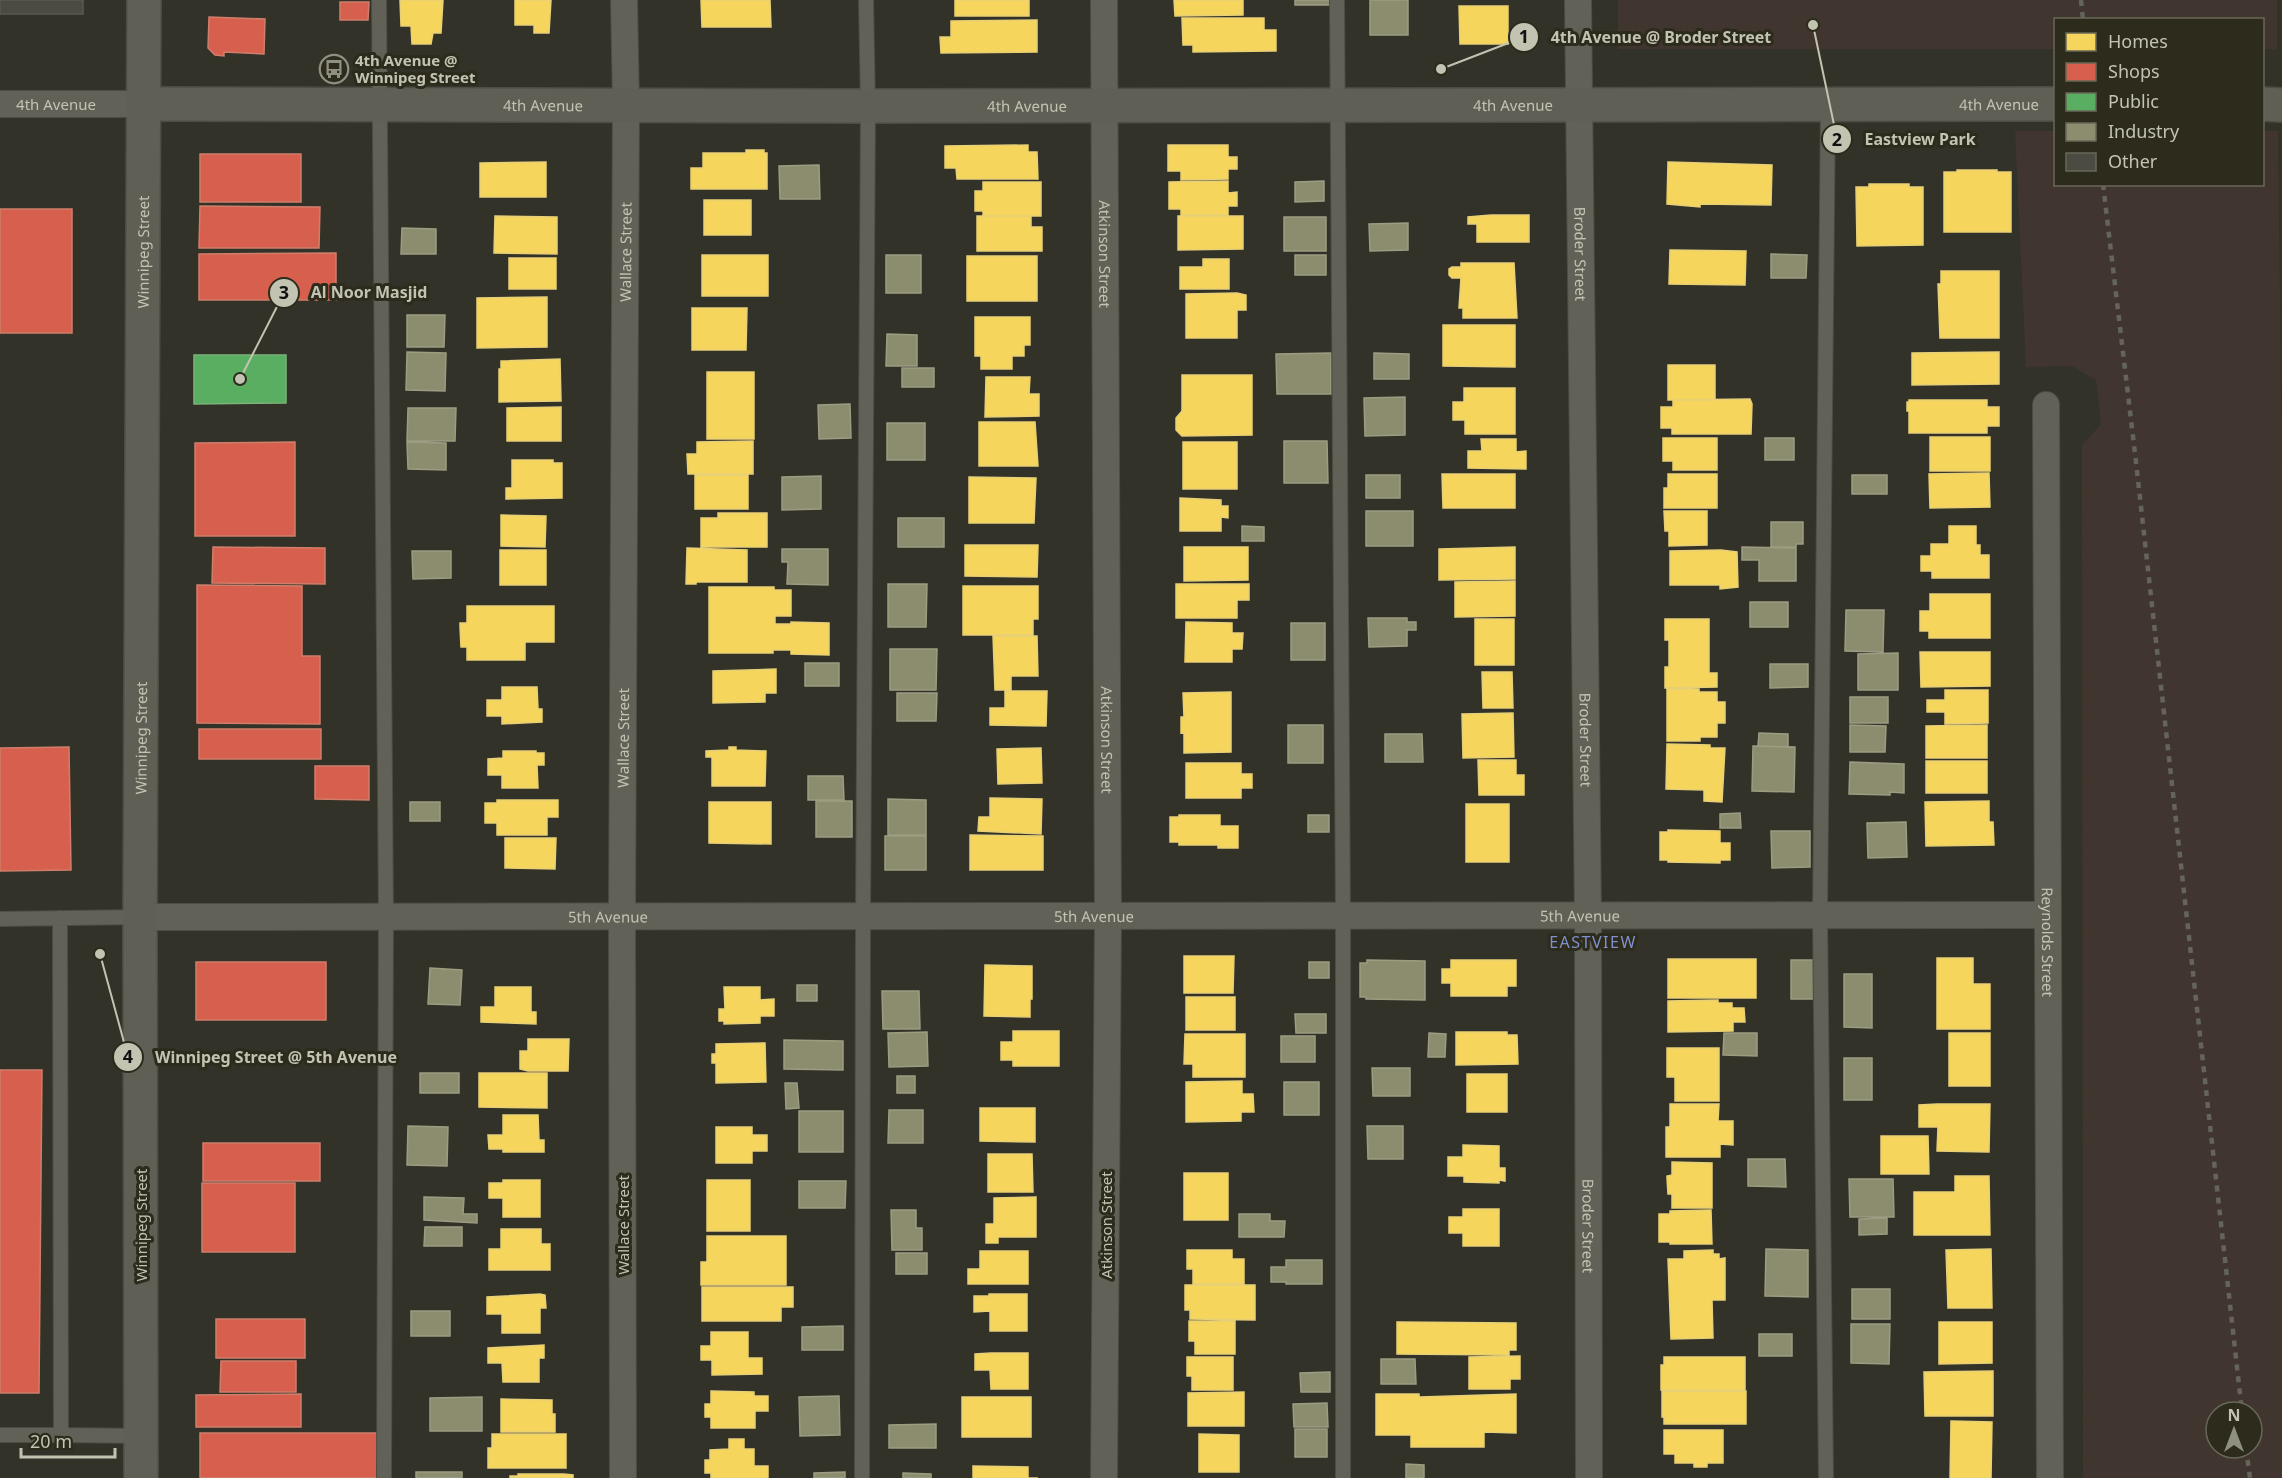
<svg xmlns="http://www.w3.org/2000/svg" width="2282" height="1478" font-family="'Noto Sans',sans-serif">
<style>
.green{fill:#41352f;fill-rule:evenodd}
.homes{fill:#f6d55c;stroke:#e7d076;stroke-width:1.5}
.shops{fill:#d6604d;stroke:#d07e6b;stroke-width:1.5}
.public{fill:#5aae61;stroke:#7ab479;stroke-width:1.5}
.industry{fill:#8c8c6e;stroke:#9c9c82;stroke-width:1.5}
.building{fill:#4b4b42;stroke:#5a594f;stroke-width:1.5}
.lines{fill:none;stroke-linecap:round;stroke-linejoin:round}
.lane-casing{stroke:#4d4d46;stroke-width:16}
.street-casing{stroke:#4d4d46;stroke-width:28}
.secondary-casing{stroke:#4d4d46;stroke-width:36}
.lane{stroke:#616157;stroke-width:14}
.street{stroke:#616157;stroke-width:26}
.secondary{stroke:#5f5f56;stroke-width:33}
.rail{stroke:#64645c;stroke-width:4.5;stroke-dasharray:6 6;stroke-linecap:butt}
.labels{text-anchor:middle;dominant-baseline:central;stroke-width:6;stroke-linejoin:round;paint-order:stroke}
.poi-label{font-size:15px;font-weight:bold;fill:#c3c3b2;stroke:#2c2b1c;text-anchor:start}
.street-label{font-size:15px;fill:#c3c3b2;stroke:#2c2b1c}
.neighbourhood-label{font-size:16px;letter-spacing:1.5px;fill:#8090cf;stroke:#2c2b1c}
.leader{fill:none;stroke:#c3c3b2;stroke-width:2}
.callout-dot{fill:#c3c3b2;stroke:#2c2b1c;stroke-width:2}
.mark-label{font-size:18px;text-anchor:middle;font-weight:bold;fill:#111}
.callout-label{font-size:16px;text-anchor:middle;font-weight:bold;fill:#c3c3b2;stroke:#2c2b1c;stroke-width:6;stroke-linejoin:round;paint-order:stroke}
</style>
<rect width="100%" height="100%" fill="#323228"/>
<path class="green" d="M1618,0h659v49h-14l-1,-29h-206l-1,29h-437z
M2015,131h40l1,53h206l1,-53h15l4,346v1001h-199l-1,-1033 19,-21 -5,-44 -24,-14 -46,1zM2216,1412h36v36h-36z"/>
<path class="homes" d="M400,0h43l-2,33h-8l-2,11h-19l-1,-18h-10z
M515,0h36l-2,33h-15v-8h-19z
M701,0h69l1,27h-69z
M955,0h74v16h-74z
M1174,0h69v15l-68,1z
M1459,6h49v38h-48z
M1182,18h82v12h12v21l-83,1v-7h-10z
M1037,20v32l-96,1 -1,-16h11v-16z
M1028,145v7h9l1,27h-81l-1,-11h-11v-22z
M1168,145h60v12h9v12h-9v10l-47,1v-9h-13z
M746,150h18v3h3v36h-76v-21h12v-15h43z
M546,162v35h-66v-34z
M1668,162l104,3 -1,40 -71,-1v3l-33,-3z
M1957,170h40v2h14v60h-67v-60h13z
M1228,181v12l9,-1v14h-9v9h-47v-6h-12v-27z
M983,182h58v34h-58v-5h-8v-20h8z
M1869,184h40v3h14v58l-66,1 -1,-59h13z
M704,200h47v35h-47z
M1491,215h38v27h-52v-18h-9v-7z
M495,216l62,1v37l-63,-1z
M977,216h54v11h11v24h-65z
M1178,216h65v33l-65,1z
M1670,250l76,1 -1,34 -76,-1z
M702,255h66v41h-66z
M967,256h70v45h-70z
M509,258h47v31h-47z
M1203,259h26v30h-49v-22h23z
M1461,263h53l3,55h-54v-10h-4l2,-30h-9l-3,-3v-6l3,-2h9z
M1941,271h58v67h-59l-2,-54h3z
M1237,293l9,2v15h-9v28h-51v-44z
M547,297v50l-70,1v-50z
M692,308h55l-1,42h-54z
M975,317h55v28h-6v11h-12v13h-31v-13h-6z
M1443,325h72v42l-72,-1z
M1999,352v32l-87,1v-32z
M560,359l1,42 -62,1v-33h2v-8z
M1668,365h47v35h-47z
M707,372h47v67h-47z
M1182,375h70v60l-70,1 -6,-6v-12l6,-7z
M986,377h44l-1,17h10v22l-54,1z
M1464,388h51v46h-50v-14h-12v-18h11z
M1750,399l2,5 -1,30h-79v-6h-11v-21h12v-7z
M1909,400h78v7h12v19h-12v7h-78v-22h-2v-9h2z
M561,407v34h-54v-33z
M979,422h56l3,44h-59z
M1930,437h60v34h-60z
M1663,438h54v32h-44v-9h-10z
M1481,439h35v13l10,-1v18l-58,-1v-17h14z
M753,441v33h-65l-1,-20h10v-12z
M1183,442h54v47h-54z
M512,460h41v3h9v35l-56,1v-11h6z
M1989,473l1,34 -60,1 -1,-34z
M1442,474h73v34h-72z
M1668,474h49v34h-53v-20h4z
M695,475h53v34h-53z
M969,477l67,1 -2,45h-65z
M1180,498l41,2v6h7v12l-7,-1v14h-41z
M1664,511h43v34l-38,1v-15h-4z
M718,513h49v34h-66v-29h17z
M501,515l45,1 -1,31 -44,-1z
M1949,526h27v19h4v10h9v23h-57v-7h-11v-15h10v-12h18z
M965,545h73l-1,32 -72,-1z
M1184,547h64v33l-64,1z
M1515,547v32l-76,1v-31z
M687,548l60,2v32h-51v2h-10z
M500,550h46v35h-46z
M1721,550l16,2 1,35 -18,2v-4h-50v-34z
M1515,581v35l-60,1v-35z
M1176,584h73v16h-12v18h-61z
M963,586h75v33h-5v16h-70z
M709,587h65v3h17v26h-16v8h16v-2l38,1v32l-38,-1v-4h-18v3h-64z
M1930,594h60v44h-61v-7h-9v-20h10z
M467,606h87v36h-29v18h-58v-13h-6l-1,-20v-4h7z
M1475,619h39v46h-39z
M1665,619h44v54h8v14l-52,1v-21h4v-27h-4z
M1186,622l46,1v10h11l-1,16h-10v13h-47z
M993,636h44l1,40h-27v14h-16z
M1920,652h70v34l-69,1z
M776,669v24h-11v9l-52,1v-32z
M1482,672h30l1,36h-30z
M502,687h35l1,22h4v13l-40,2v-8h-15v-16h15z
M1667,689h32v3h18v10h8v21h-8v14h-17v4h-33z
M1945,690h43v33l-43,1v-12h-18v-12h18z
M1005,691h42l-1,35 -56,-1v-17h15z
M1231,692v60l-47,1v-21l-3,1v-16h3l-1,-24z
M1513,713l1,44 -51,1 -1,-44z
M1987,725v33h-61v-32z
M1667,744l43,1v3h15l-3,54 -18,-1v-11l-38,-1z
M729,747h7v3l30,1 -1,35h-53v-29h-6v-6l23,-1z
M1041,748l1,35 -44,1 -1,-35z
M503,751h33v2h8v12h-7l1,23h-36v-13h-14v-16l15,-1z
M1478,760h38v15h8v20h-45z
M1926,761h61v32h-61z
M1186,763h55v11h11v14h-11v10h-55z
M990,798l52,1 -1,35 -63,-3 1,-14h11z
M497,800h61v17h-11v18h-50v-12h-12v-20h12z
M1989,801v21h4l1,23 -68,1 -1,-44z
M709,802h62v42l-62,-1z
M1466,804h43v58h-43z
M1179,815h41v11h18v22h-20v-3h-39v-3h-9v-25h9z
M1668,830l52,1v12h10v17h-10v3l-52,-1v-2h-8v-28h8z
M970,835l73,1v34h-73z
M505,838h51l-1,31 -50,-1z
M1184,956h50l-1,37h-49z
M1937,958h36v26h17v45h-53z
M1668,959h88v39h-88z
M1451,960h65v26h-9v10h-56v-13h-9v-14h9z
M985,965l47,1v33h-2v18l-46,-1z
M495,987h36v25h5v12l-55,-2v-15h14z
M724,987h36v13l14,-1v17h-14v7l-36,1v-3h-5v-12h6z
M1186,997h49v33h-49z
M1718,1000v3h14v5h12l1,14h-12v9l-65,1v-31z
M1013,1031h46v35h-46v-6h-12v-18h12z
M1456,1032h51v3h10l1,29 -62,1z
M1949,1033h41v53h-41z
M1185,1034h60v43h-52v-13h-9z
M528,1039h41l-1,32h-40l-8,-2v-18h8z
M765,1043l1,39 -50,1v-20h-4v-9h4v-10z
M1667,1048h52v53h-44v-24h-8z
M479,1073h68v35l-68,-1z
M1467,1074h40v38h-40z
M1242,1081v13h11l1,18h-13v9l-55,1v-40z
M1670,1104h49l-1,17h15v24l-13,-1v13h-54v-30h4z
M1937,1104h53l-1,48 -52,-1 1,-24h-19v-22z
M980,1108h55v34l-55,-1z
M503,1115h35l1,25h5v12h-41v-3h-14l-1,-14h15z
M716,1127h36v8h15v16h-15v12h-36z
M1881,1136h47l1,38h-48z
M1463,1145l36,1v22h6v13l-6,-1v3l-35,-1v-6h-16v-19h15z
M988,1154h44l1,38h-45z
M1672,1162l40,1v45h-40v-14h-4l-1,-16v-2l5,-1z
M1184,1173h44v47h-44z
M1955,1176h34l1,59h-76v-43h41z
M503,1180h37v37h-37v-19h-14v-15h14z
M707,1180h43v51h-43z
M1036,1197v40h-38v6h-12v-19h8v-26z
M1463,1209h36v37h-36v-13h-14v-16h14z
M1711,1210l1,34h-42v-2h-11v-28h11v-3z
M501,1229h40v15h9v26h-61v-21h12z
M707,1236h79v49h-85v-23h6z
M1991,1249l1,59h-44l-2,-58z
M1187,1250h45v9h12v25h-51v-15h-6z
M1713,1250v4h6v5l6,-1v42h-13l1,38 -42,1 -3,-80h16v-8z
M980,1251h48v33h-60v-15h12z
M1185,1285h70v35l-65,-1v-9h-5z
M702,1287h91v20h-12v14h-79z
M540,1294l5,1 1,13h-6v25h-38v-19h-15v-17z
M989,1294h38v37h-37v-20l-16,1v-16h15z
M1189,1321h46v33h-40v-13h-6z
M1397,1322l119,1v27h-7v5l-112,-1z
M1939,1322h53v41l-53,1z
M711,1332h37v26h14v16l-50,1v-15h-11v-14h10z
M544,1345v13h-5v24h-36l-1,-19h-14v-15z
M991,1353h37v36h-37l-1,-19h-15v-16z
M1520,1356v23h-10v10h-41v-32z
M1187,1357h46v33h-41v-14h-5z
M1664,1357h81v33h-84v-25h3z
M1993,1371v45h-68l-1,-44z
M711,1391l43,1v4h14v15h-13v17h-44v-11h-6v-13h6z
M1662,1391h84v33h-82v-7h-2z
M1244,1392v34h-56v-33z
M1376,1394h43v3l97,-3v39l-32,-1v15h-73v-12h-35z
M962,1397h69v40h-69z
M501,1399l51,1v14h3v18h-54z
M1951,1421l41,1 -1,56h-41z
M1664,1430h59v33h-16v4h-13v-4h-19v-9h-11z
M492,1434h74v34h-78v-20h4z
M1199,1434l40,1v37h-40z
M729,1439h15v10h10v17h14v12h-57v-5h-6v-13h5v-10l19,-1z
M973,1466l55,1v11h10h-65z
M518,1474h46l9,1v3h-63v-2h8z"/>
<path class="shops" d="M340,2h29l-1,18h-28z
M209,17l56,2 -1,35 -40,-2v4l-9,-1 -7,-7z
M200,154h101v48h-101z
M200,206l120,1 -1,41h-120z
M0,209h72v124h-72z
M336,253v47h-137v-46z
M295,442v94h-100v-93z
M213,547l112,1v36l-113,-1z
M197,585l105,1v70h18v68l-123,-1z
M199,729h122v30h-122z
M69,747l2,123 -71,1v-123z
M315,766h54v34l-54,-1z
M196,962h130v58h-130z
M0,1070h42l-3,323h-39z
M203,1143h117v38h-117z
M202,1183h93v69h-93z
M216,1319h89v39h-89z
M221,1361h75v31h-76z
M301,1394v33h-105v-32z
M200,1433h179v45h-179z"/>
<path class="public" d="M194,355h92v48l-92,1z"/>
<path class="industry" d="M1295,0h35v5h-35z
M1370,0h38v35h-38z
M819,165l1,34h-40l-1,-33z
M1324,181v20l-29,1v-20z
M1284,217h42v34h-42z
M1408,223v27l-38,1 -1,-27z
M402,228l34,1v25h-35z
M1771,254l36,1 -1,23h-35z
M886,255h35v38h-35z
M1295,255h31v20h-31z
M407,315h38l-1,32h-37z
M887,334l30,1v31h-31z
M407,352l39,1 -1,38 -39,-1z
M1331,353v41h-54l-1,-40z
M1374,353l35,1v25h-35z
M902,368h32v19h-32z
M1405,397v38l-40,1 -1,-38z
M850,404l1,34 -32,1 -1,-34z
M408,408h48l-1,33h-48z
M887,423h38v37h-38z
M1765,438h29v22h-29z
M1284,441h43l1,42h-44z
M407,442l39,1v27l-38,-1z
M1366,475h34v23h-34z
M1852,475h35v19h-35z
M821,476v33l-39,1v-33z
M1366,511h47v35h-47z
M898,518h46v29h-46z
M1771,522h32v22h-7v3h-25z
M1242,526l22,1v14h-22z
M1742,547l54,1v33h-37v-21h-17z
M782,549h46v36l-41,-1 1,-22h-6z
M412,551h39v27l-38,1z
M888,584h39l-1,43h-38z
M1750,602h38v25h-38z
M1846,610h38l-1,42 -38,-1z
M1368,618h39v4h9v8h-9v16l-38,1z
M1291,623h34v37h-34z
M890,649h47l-1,41h-46z
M1898,653v37h-40v-36z
M805,663h34v23h-34z
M1770,664h38v23l-38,1z
M897,693h40l-1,28h-39z
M1850,697h38v26h-38z
M1288,725h35v38h-35z
M1850,725l36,1 -1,26h-35z
M1759,733l29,1v13l-30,-1z
M1385,734h37l1,28h-38z
M1753,746l42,1 -1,45 -42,-1z
M1850,762l54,2v29l-14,-1v3l-41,-1z
M808,776h35l1,24h-36z
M888,799l38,1v35h-38z
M816,801h36v36h-36z
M410,802h30v19h-30z
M1740,813l1,15h-21v-14z
M1308,815h21v17h-21z
M1906,822l1,35 -39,1 -1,-35z
M1771,831h39v36l-38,1z
M885,836h41v34h-41z
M1367,960l58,1v39l-59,-1v-2h-6v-34h7z
M1791,960h24l1,39h-25z
M1309,962h20v16h-20z
M430,968l32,2 -2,35 -32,-1z
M1844,974h28v54l-28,-1z
M797,985h20v16h-20z
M882,991h37l1,38h-37z
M1295,1014h31v19h-30z
M927,1032l1,34 -39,1 -1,-34z
M1429,1033l17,1 -1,23h-17z
M1724,1033h33v23l-34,-1z
M1281,1036h34v26h-34z
M784,1040l59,1v29l-59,-1z
M1844,1058h28v42h-28z
M1372,1068h38v28h-37z
M420,1073h39v20h-39z
M897,1076h18v17h-18z
M1284,1082h35v33h-35z
M785,1083h12l2,25 -13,1z
M889,1110h34v33h-35z
M799,1111h44v41h-44z
M408,1126l40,1 -1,39 -40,-1z
M1367,1126h36v33h-35z
M1748,1159h37l1,28 -38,-1z
M1849,1179h44l1,38h-44z
M799,1181h47l-1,27h-46z
M424,1197l40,1 -1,16h14v9l-53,-3z
M891,1210h25v18h6v22h-30z
M1239,1214h31v7h15l-1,16h-45z
M1887,1218v16l-28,1v-16z
M425,1227h37v19h-38z
M1766,1249l42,1v47l-43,-1z
M896,1253h31v21h-31z
M1286,1260h36v24h-36v-2h-15v-15h15z
M1852,1289h38v30h-38z
M411,1311h39v25h-39z
M1851,1324h39l-1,40 -38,-1z
M843,1326v24h-41v-23z
M1759,1334h33v22h-33z
M1381,1359h34l1,25h-35z
M1330,1372v20h-29l-1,-19z
M839,1396l1,39 -40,1 -1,-39z
M482,1397v34h-52v-33z
M1327,1403l1,24h-34l-1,-23z
M936,1424v24h-47v-23z
M1295,1429h32v28h-32z
M1406,1464l18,1v13h-18z
M416,1472h46v6h-46z
M845,1472v6h-31v-5z
M903,1473l28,1v4h-28z"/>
<path class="building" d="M0,0h83v14h-83z"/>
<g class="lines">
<g class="lane-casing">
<path id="lane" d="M379,0l7,918 -2,560
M1337,0l6,916v562
M60,918l1,517 80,1
M0,919l140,-2
M0,1435h61
M862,1478l1,-561 5,-811 -2,-106
M1826,1478l-6,-562 8,-811"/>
</g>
<g class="street-casing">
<g id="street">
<path id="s1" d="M1104,0l4,917 -4,561"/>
<path id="s2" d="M1578,0l10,917 1,561"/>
<path id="s3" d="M0,104h145"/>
<path id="s4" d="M2046,405l4,1073"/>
<path id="s5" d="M140,917l1907,-2"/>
<path id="s6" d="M623,1478l-1,-563 4,-810 -2,-105"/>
</g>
</g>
<g class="secondary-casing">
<g id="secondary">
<path id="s7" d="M145,104l723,2 1188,-2"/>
<path d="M2262,104l20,1"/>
<path id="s8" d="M141,1478l-1,-561 4,-917"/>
</g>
</g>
<use href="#lane" class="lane"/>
<use href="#street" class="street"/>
<use href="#secondary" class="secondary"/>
<path class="rail" d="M2081,0l2,20
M2103,184l33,278 106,950
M2246,1448l4,30"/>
</g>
<defs>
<g id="bus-ring" transform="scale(1.5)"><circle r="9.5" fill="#2c2b1c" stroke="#909082" stroke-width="1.5"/><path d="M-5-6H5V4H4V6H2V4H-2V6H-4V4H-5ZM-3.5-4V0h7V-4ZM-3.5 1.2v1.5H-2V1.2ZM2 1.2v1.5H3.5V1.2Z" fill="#909082"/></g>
</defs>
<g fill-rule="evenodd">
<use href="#bus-ring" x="334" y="69"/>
</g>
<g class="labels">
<g class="poi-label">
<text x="355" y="60">4th Avenue @<tspan x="355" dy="17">Winnipeg Street</tspan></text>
</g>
<g class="street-label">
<text stroke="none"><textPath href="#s3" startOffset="56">4th Avenue</textPath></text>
<text stroke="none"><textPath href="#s7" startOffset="398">4th Avenue</textPath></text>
<text stroke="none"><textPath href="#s7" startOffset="1368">4th Avenue</textPath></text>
<text stroke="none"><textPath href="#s7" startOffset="1854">4th Avenue</textPath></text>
<text stroke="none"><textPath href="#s7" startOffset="882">4th Avenue</textPath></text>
<text stroke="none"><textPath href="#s8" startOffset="1226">Winnipeg Street</textPath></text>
<text stroke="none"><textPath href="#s6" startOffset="1226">Wallace Street</textPath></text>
<text stroke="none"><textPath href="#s1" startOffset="254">Atkinson Street</textPath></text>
<text stroke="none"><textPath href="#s2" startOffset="254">Broder Street</textPath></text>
<text stroke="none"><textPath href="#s8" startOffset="740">Winnipeg Street</textPath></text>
<text stroke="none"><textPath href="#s6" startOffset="740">Wallace Street</textPath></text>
<text stroke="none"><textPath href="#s1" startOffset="740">Atkinson Street</textPath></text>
<text stroke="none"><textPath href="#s2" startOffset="740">Broder Street</textPath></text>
<text stroke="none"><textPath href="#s5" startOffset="468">5th Avenue</textPath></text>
<text stroke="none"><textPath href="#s5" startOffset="954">5th Avenue</textPath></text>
<text stroke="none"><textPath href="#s5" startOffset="1440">5th Avenue</textPath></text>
<text stroke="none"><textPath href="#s4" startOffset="537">Reynolds Street</textPath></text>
<text transform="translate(141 1225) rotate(-90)">Winnipeg Street</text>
<text transform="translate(623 1225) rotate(-90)">Wallace Street</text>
<text transform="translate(1106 1225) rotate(-90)">Atkinson Street</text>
<text stroke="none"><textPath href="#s2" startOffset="1226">Broder Street</textPath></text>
</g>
<g class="neighbourhood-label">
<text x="1593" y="942">EASTVIEW</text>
</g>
</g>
<path class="leader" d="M1441 69L1524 37M1813 25L1837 139M240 379L284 293M100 954L128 1057"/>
<g class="callout-dot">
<circle cx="1441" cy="69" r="6"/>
<circle cx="1813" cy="25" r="6"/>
<circle cx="240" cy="379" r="6"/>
<circle cx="100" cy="954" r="6"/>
<circle cx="1524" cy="37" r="15"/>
<circle cx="1837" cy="139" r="15"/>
<circle cx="284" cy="293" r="15"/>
<circle cx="128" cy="1057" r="15"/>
</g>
<g class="mark-label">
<text x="1524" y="43">1</text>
<text x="1837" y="146">2</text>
<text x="284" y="299">3</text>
<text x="128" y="1063">4</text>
</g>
<g class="callout-label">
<text x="1661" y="43">4th Avenue @ Broder Street</text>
<text x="1920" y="145">Eastview Park</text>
<text x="369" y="298">Al Noor Masjid</text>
<text x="276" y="1063">Winnipeg Street @ 5th Avenue</text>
</g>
<rect x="2054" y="18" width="210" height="168" fill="#2c2b1c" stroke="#686858" stroke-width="1.5"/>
<rect x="2066" y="33" width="30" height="18" fill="#f6d55c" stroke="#686858" stroke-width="1.5"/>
<text x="2108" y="48" font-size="18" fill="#c3c3b2">Homes</text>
<rect x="2066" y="63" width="30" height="18" fill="#d6604d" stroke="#686858" stroke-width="1.5"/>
<text x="2108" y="78" font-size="18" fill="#c3c3b2">Shops</text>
<rect x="2066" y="93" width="30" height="18" fill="#5aae61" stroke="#686858" stroke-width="1.5"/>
<text x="2108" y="108" font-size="18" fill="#c3c3b2">Public</text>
<rect x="2066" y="123" width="30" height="18" fill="#8c8c6e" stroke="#686858" stroke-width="1.5"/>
<text x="2108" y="138" font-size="18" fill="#c3c3b2">Industry</text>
<rect x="2066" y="153" width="30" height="18" fill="#4b4b42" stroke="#686858" stroke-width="1.5"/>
<text x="2108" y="168" font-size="18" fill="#c3c3b2">Other</text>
<g transform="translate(2234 1430)"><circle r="28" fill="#2c2b1c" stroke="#686858" stroke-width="1.5"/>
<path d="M0-4.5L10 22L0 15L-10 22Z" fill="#909082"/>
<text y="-9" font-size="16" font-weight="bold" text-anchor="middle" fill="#c3c3b2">N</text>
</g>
<path d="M21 1448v9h94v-9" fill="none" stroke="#c3c3b2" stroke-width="3"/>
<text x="30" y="1448" font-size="18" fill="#c3c3b2" stroke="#2c2b1c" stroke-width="4.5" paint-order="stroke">20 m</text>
</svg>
